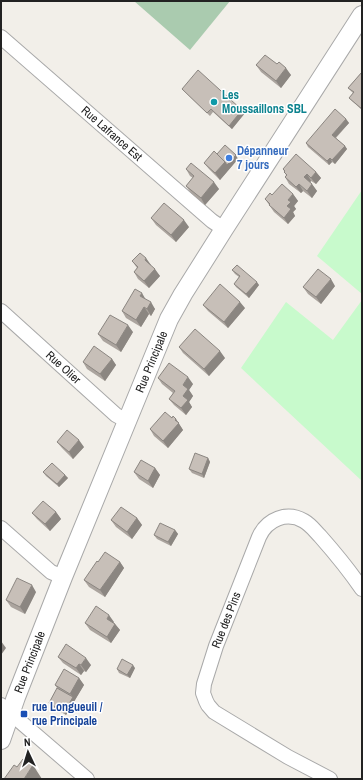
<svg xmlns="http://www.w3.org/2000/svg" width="363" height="780" font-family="'Archivo Narrow',sans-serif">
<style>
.cemetery{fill:#aacbaf}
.park{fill:#c8facc}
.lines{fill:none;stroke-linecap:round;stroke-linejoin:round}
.minor-casing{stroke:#a9a9a9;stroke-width:16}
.tertiary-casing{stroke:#a9a9a9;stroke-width:20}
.minor{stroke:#fff;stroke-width:14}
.tertiary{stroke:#fff;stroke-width:18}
.wall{fill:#aba49e}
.shaded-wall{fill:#8b8681}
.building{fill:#c7bfb8;stroke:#8b8681}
.culture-dot{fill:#0f9aa8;stroke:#fff;stroke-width:1.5}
.shop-dot{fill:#3f7fe0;stroke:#fff;stroke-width:1.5}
.transit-dot{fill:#1a4fb4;stroke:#fff;stroke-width:1.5}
.labels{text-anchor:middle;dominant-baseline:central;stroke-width:3;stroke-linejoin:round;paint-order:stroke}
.culture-label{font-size:12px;font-weight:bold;fill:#0d838f;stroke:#fff;text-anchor:start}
.street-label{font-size:12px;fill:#222;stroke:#fff}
.shop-label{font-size:12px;font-weight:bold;fill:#366cbe;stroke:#fff;text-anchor:start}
.transit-label{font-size:12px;font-weight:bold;fill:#164399;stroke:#fff;text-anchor:start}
</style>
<rect width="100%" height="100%" fill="#f2efe9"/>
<path class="cemetery" d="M134,1h96l-40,49z"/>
<path class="park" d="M362,190v104l-45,-38z
M362,300v181l-121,-113 45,-66 47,38z"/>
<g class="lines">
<g class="minor-casing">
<g id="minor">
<path id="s1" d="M1,37l211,184 12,8"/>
<path id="s2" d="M1,311l115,104 11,6"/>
<path d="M1,528l50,44 12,5"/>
<path d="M1,705l86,74"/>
<path id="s3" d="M330,779l-42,-22 -74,-45 -6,-7 -2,-4 -3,-8 1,-9 12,-38 43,-109c8,-18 28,-26 45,-16 7,4 11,10 16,15 15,17 29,34 42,53"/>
</g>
</g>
<g class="tertiary-casing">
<g id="tertiary">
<path id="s4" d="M1,740l15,-43 47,-120 106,-258 14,-25 41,-65 138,-214"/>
</g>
</g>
<use href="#minor" class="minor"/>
<use href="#tertiary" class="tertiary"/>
</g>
<path class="wall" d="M277,64l14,11 -10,13 -20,-16 -5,-7z
M362,72v38l-10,-9 -3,-3 4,-5 -5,-5z
M182,89l60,21 3,3 -13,16 -19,-17 -3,4 -25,-24z
M346,119l3,4 -13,15 9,8 2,3 -12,15 -3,-2 -3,3 -21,-18 -2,-4z
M217,154l21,5 -18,21 -11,-11 -5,-6z
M186,169l33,20 -14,16 -14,-12 -5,-7 7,-8 -3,-2z
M283,169l33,3 5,6 -5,6 -5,-3 -1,1 7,9 -5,7 -9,-7 -2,2 -12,-9 -4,-7 1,-2z
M293,194l5,7 -4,5 2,3 -3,3 2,4 -7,8 -14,-12 -9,-13 7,-4z
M151,218l38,9 -13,15 -20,-17z
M132,261l19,4v1l9,10 -11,12 -11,-9 -4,-7 3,-4z
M232,270l27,15 -10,13 -13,-11 -2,-3 5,-7 -4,-3z
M335,286l-14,18 -13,-10 -5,-7z
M146,300l9,9 -4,7 -2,-2 -8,13 -15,-9 -4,-7z
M203,305l42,3 -17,20 -20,-17z
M133,332l-12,20 -18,-11 -5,-7z
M179,347l46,11 -16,18 -26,-23z
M112,359l4,6 -11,16 -18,-12 -4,-7z
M158,378l35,6 -4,6 4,6 -4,6 3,5 -6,8 -12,-10 -5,-6 4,-6 -11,-9z
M172,418l4,1 7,11 -15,18 -14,-12 -4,-7z
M57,442l27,5 -11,12 -11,-11z
M208,458l2,4 -6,16 -12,-5 -3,-4z
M155,468l5,7 -7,13 -14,-9 -5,-7z
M43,472l22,3 3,3 -9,9 -13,-11z
M56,512l5,7 -11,12 -13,-12 -5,-6z
M137,518l5,7 -10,14 -16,-12 -5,-7z
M175,530l3,4 -7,12 -14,-7 -3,-4z
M98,562h22l4,6 -19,29 -16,-10 -5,-7z
M36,592l-11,22 -14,-7 -5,-7z
M114,622l-1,1 2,1 5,6 -9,13 -21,-13 -5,-7z
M58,657l33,8 -5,7 -2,-1 -3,4 -18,-12z
M135,668l-5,10 -11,-5 -2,-4z
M79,678l5,7 -18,30 -15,-9 -2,-3 8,-15 -2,-3z"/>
<path class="shaded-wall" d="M286,68l5,7 -10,13 -5,-7z
M242,110l3,3 -13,16 -3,-3z
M346,119l3,4 -14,15 -3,-3z
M345,146l2,3 -12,15 -3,-4z
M236,155l2,4 -18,21 -5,-7 10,-11z
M330,158l2,4 -3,3 -2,-4z
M316,172l5,6 -5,6 -5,-6z
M307,174l4,7 -2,3 -5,-7z
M214,182l5,7 -14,16 -4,-7z
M299,184l4,7 -2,2 -5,-6z
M312,184l5,7 -5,7 -5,-7z
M293,194l5,7 -4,5 2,3 -3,3 2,4 -7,8 -4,-6 3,-12 1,-6z
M184,220l5,7 -13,15 -5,-7z
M146,258l5,7 -2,2 -4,-7z
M155,269l5,7 -11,12 -5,-7z
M331,279l4,7 -14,18 -5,-7z
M257,282l2,3 -10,13 -3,-4z
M142,293l4,7 -6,-4z
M151,302l4,7 -4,7 -4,-7z
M240,302l5,6 -17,20 -4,-6z
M144,307l5,7 -8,13 -5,-7z
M128,325l5,7 -12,20 -5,-7z
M220,351l5,7 -16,18 -5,-7z
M112,359l4,6 -11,16 -5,-7z
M188,377l5,7 -4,6 4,6 -4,6 3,5 -6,8 -5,-7 2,-12v-11z
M176,419l7,11 -15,18 -5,-7z
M79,440l5,7 -11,12 -4,-7z
M208,458l2,4 -6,16 -2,-4z
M155,468l5,7 -7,13 -5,-7z
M65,475l3,3 -9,9 -2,-3z
M56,512l5,7 -11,12 -5,-7z
M137,518l5,7 -10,14 -5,-7z
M175,530l3,4 -7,12 -3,-4z
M120,562l4,6 -19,29 -5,-7z
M32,585l4,7 -11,22 -5,-7z
M109,615l5,7 -2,3 -5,-6z
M115,624l5,6 -9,13 -4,-6z
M1,641l5,7 -5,7z
M86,658l5,7 -5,7 -5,-7z
M79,664l5,7 -3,4 -5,-7z
M133,665l2,3 -5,10 -3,-3z
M79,678l5,7 -18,30 -2,-3 9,-15 -3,-3z
M33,765l9,14h-18z"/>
<path class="building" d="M265,55l12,9 2,-2 7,6 -10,13 -20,-16z
M198,70l44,40 -13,16 -18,-17 -4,4 -25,-24z
M362,72v37l-13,-11 5,-6 -6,-4z
M335,109l11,10 -14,16 13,11 -13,14 -2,-2 -3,3 -21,-18z
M225,145l11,10 -9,10 -2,-3 -8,-8z
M214,151l11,11 -10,11 -11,-10z
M296,154l20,18 -5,6 -4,-4 -3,3 8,7 -5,7 -8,-7 -3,3 -11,-10 2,-2 -3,-3 1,-1 -2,-2z
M191,163l23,19 -13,16 -15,-12 8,-10 -8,-7z
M282,184l11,10 -5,6 3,2 -4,4 4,3 -7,9 -15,-13 1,-1 -5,-5 5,-6 2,2z
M164,203l20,17 -13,15 -20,-17z
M140,253l6,5 -1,2 10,9 -11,12 -10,-9 4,-5 -6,-6z
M237,265l20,17 -11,12 -12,-10 6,-8 -8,-6z
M318,269l13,10 -15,18 -13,-10z
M220,284l20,18 -16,20 -21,-17z
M135,289l7,4 -2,3 11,6 -4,7 -3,-2 -8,13 -14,-9z
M110,315l18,10 -12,20 -18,-11z
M195,329l25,22 -16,18 -25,-22z
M94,346l18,13 -12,15 -17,-12z
M169,363l19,14 -5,8 5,4 -5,7 5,4 -7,8 -12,-9 6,-8 -17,-13z
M165,412l7,6 1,-2 3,3 -1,1 4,3 -16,18 -13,-12z
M67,430l12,10 -10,12 -12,-10z
M195,453l13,5 -6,16 -13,-5z
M141,460l14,8 -7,13 -14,-9z
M52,463l13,12 -8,9 -14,-12z
M43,501l13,11 -11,12 -13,-11z
M121,507l16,11 -10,14 -16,-12z
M160,523l15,7 -7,12 -14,-7z
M105,552l15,10 -20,28 -16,-10 13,-19 1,1z
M17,578l15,7 -12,22 -14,-7z
M96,606l13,9 -2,4 8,5 -8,13 -22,-14z
M66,644l20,14 -5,7 -2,-1 -3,4 -18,-11z
M122,659l11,6 -6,10 -10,-6z
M64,669l15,9 -9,16 -15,-9z
M57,688l16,9 -9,15 -15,-9z
M23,759l10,6 -9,14h-20l10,-14 3,2z"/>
<circle class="culture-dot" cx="214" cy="102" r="4"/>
<circle class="shop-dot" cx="229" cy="158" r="4"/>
<rect class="transit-dot" x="20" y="710" width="8" height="8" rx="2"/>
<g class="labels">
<g class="culture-label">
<text x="222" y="95">Les<tspan x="222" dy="14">Moussaillons SBL</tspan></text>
</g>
<g class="street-label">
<text stroke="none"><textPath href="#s1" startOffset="147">Rue Lafrance Est</textPath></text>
<text stroke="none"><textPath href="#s4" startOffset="407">Rue Principale</textPath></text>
<text stroke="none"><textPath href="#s2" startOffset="84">Rue Olier</textPath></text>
<text stroke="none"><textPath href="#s3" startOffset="233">Rue des Pins</textPath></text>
<text stroke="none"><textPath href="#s4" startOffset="83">Rue Principale</textPath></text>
</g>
<g class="shop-label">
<text x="237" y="151">Dépanneur<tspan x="237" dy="14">7 jours</tspan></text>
</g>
<g class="transit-label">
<text x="32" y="707">rue Longueuil /<tspan x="32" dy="14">rue Principale</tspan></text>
</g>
</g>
<rect width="363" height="780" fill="none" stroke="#222222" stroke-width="4"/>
<g transform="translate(28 752) rotate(356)" stroke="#ffffff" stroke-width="3" paint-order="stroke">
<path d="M0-3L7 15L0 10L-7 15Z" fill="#222222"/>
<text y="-6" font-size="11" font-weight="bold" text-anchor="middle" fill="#222222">N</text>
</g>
</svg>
